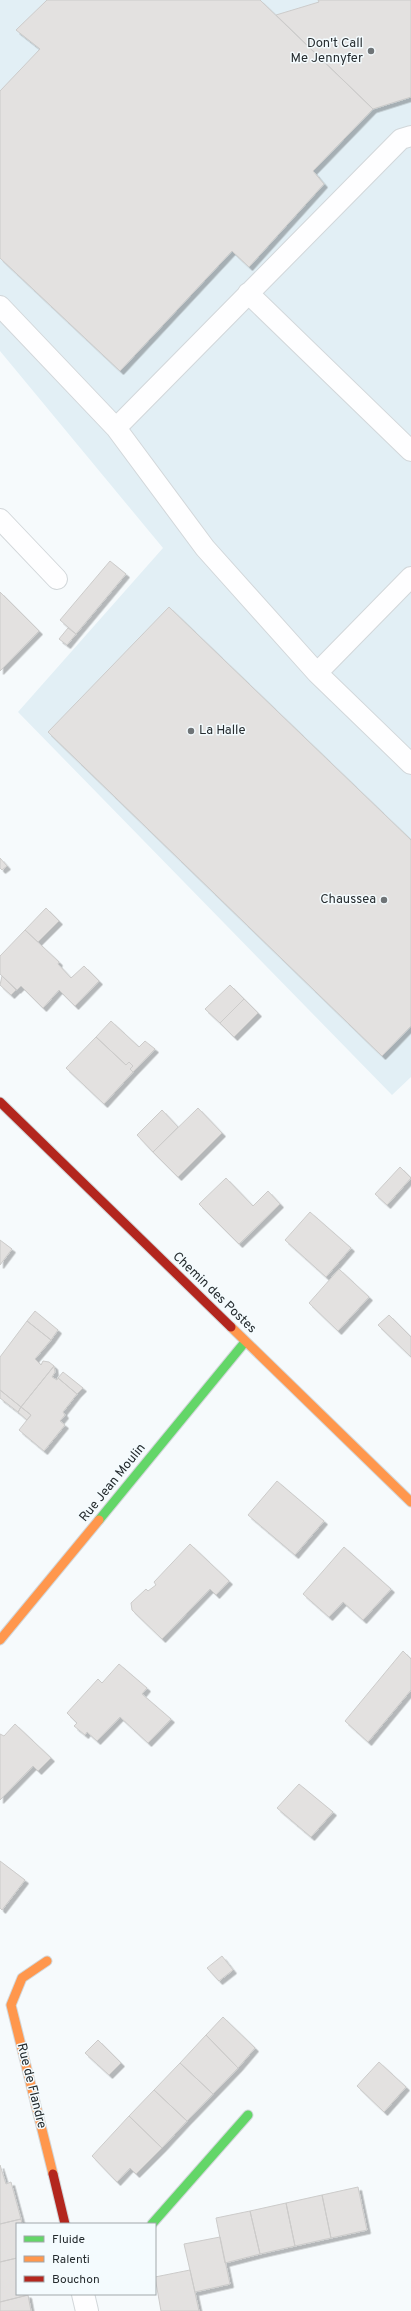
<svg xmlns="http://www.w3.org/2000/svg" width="411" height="2311" font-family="Overpass,sans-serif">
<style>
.built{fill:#e2eff5}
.building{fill:#e3e1e0;stroke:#cccbca;filter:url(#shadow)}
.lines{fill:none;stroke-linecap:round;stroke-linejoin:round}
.lane-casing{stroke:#d2d7da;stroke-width:22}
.street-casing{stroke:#d2d7da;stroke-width:24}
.fast-casing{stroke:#d2d7da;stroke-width:11}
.slow-casing{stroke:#d2d7da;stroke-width:11}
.jam-casing{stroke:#d2d7da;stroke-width:11}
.lane{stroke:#fefeff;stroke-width:20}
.street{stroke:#fefeff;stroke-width:22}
.fast{stroke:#63d668;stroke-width:9}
.slow{stroke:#ff974d;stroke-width:9}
.jam{stroke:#b3261e;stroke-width:9}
.poi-dot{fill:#6f7477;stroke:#f4fbfe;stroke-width:1.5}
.labels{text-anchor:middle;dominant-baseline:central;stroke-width:3;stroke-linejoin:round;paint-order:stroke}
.poi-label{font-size:13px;fill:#262c2f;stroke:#f4fbfe;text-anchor:end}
.street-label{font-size:13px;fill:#262c2f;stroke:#f4fbfe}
</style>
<defs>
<filter id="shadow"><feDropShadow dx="3.5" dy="3.5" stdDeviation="0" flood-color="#0004"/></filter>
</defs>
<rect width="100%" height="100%" fill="#f6fafc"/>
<path class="built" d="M0,0h411v1077l-19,18 -374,-383 145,-164 -163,-197z"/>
<path class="building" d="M47,0h213l113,109 -60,62 11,13 -75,83 -17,-16 -112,120 -120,-113v-167l40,-42 -24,-19z
M318,0h93v97l-38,12 -97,-94 43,-13z
M110,561l16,13 -50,60 -16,-14z
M0,592l39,39 -39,40z
M169,607l242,233v186l-29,30 -334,-324z
M68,628l8,6 -9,11 -8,-6z
M0,858l7,8 -5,4 -2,-2z
M46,908l13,13 -21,21 -13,-12z
M25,930l34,32 -1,2 13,14 13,-12 15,15 -24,25 -16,-16 -16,18 -22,-22 -4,4 -17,-16v-18z
M2,976l14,14 -5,5 -11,-10z
M230,985l14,14 -24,24 -15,-14z
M244,999l14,14 -24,24 -14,-14z
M111,1021l28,26 6,-6 10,8 -22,23 -3,-3 3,-3 -4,-4 -3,3 -30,-28z
M96,1037l30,28 3,-3 4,4 -3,3 3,3 -29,32 -38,-36z
M198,1108l24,25 -44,44 -25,-25z
M162,1110l16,17 -25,25 -16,-17z
M400,1167l11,11 -24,27 -12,-11z
M226,1178l27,28 15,-15 12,13 -41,40 -40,-40z
M310,1212l41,36 -25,29 -41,-37z
M0,1240l12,9 -12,16z
M339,1269l30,28 -31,34 -29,-28z
M35,1311l23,19 -7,10 -24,-19z
M389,1315l22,22v20l-33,-32z
M27,1321l24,19 -16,19 6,6 2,-4 6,1 5,4 -33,41 -21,-17v-33z
M54,1366l1,6 -3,5 5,3 1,-2 19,16 -14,18 2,3 -5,6 5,4 -21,26 -25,-21 12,-15 -10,-8z
M63,1372l20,16 -6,6 -19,-16z
M0,1390l21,17 -3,5 -18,-14z
M21,1407l10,8 -4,5 -9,-8z
M277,1481l47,40 -29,34 -47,-40z
M190,1544l39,37 -13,14 -6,-6 -48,50 -30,-29 -1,-7 15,-14 2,2 8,-6 -2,-3z
M344,1547l47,42 -28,31 -20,-18 -14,15 -26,-23z
M403,1651l8,8v31l-43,52 -23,-21z
M119,1664l28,24 -5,6 29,25 -23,24 -28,-26 -23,24 -10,-9 -2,3 -11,-9 3,-3 -10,-10 31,-34 4,4z
M15,1724l36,34 -13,13 -5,-5 -33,34v-66l4,2z
M299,1784l34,28 -22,25 -34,-29z
M0,1861l25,19 -23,30 -2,-2z
M222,1956l11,14 -14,11 -12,-13z
M223,2017l32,31 -17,20 -32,-33z
M206,2035l32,33 -25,26 -33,-31z
M98,2040l23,23 -12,12 -24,-22z
M379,2062l27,25 -22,25 -27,-26z
M180,2063l33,31 -26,27 -33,-31z
M154,2090l33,31 -25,27 -33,-32z
M129,2116l33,32 -26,26 -6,-6 -13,14 -25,-26z
M0,2165l6,19 5,-2 10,37 -21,5z
M358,2187l9,43 -36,8 -9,-43z
M322,2195l9,43 -36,8 -9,-43z
M286,2203l9,43 -35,8 -10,-43z
M250,2211l10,43 -35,9 -9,-45z
M21,2219l1,5h-5v34l-17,4v-38z
M220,2237l10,47 -35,8 -11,-48z
M17,2258v36l11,1 -28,7v-40z
M190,2270l9,41h-38l-6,-34z
M28,2295l3,16h-31v-9z"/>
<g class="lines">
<g class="lane-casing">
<path id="lane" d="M411,136l-10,3 -285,289 89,120 112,125 94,91
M248,293l163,158
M0,306l116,122
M0,519l57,60
M317,673l94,-96"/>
</g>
<g class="street-casing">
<path id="street" d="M83,2294l4,17"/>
</g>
<g class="fast-casing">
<path id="fast" d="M99,1520l146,-178
M152,2224l96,-109"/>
</g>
<g class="slow-casing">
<path id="slow" d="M231,1327l180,175
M0,1640l99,-120
M47,1961l-25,17 -11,27 42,169"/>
</g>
<g class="jam-casing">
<path id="jam" d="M0,1102l231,225
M53,2174l12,50"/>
</g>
<use href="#lane" class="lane"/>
<use href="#street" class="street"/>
<use href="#fast" class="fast"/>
<use href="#slow" class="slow"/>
<use href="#jam" class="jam"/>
</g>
<g class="poi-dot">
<circle cx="371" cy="51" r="4"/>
<circle cx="191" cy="731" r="4"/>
<circle cx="384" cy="900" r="4"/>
</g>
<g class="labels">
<g class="poi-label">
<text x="363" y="44">Don't Call<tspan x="363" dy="15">Me Jennyfer</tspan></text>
<text x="199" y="731" text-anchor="start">La Halle</text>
<text x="376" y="900">Chaussea</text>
</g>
<g class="street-label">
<text transform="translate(214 1293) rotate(44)">Chemin des Postes</text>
<text transform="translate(113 1483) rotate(-51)">Rue Jean Moulin</text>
<text transform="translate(31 2086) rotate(76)">Rue de Flandre</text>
</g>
</g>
<rect x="16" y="2223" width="140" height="72" fill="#f4fbfe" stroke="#a2a8ab"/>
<rect x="24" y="2236" width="20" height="6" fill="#63d668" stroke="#a2a8ab"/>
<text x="52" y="2243" font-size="12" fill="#262c2f">Fluide</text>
<rect x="24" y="2256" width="20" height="6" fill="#ff974d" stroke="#a2a8ab"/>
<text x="52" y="2263" font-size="12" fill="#262c2f">Ralenti</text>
<rect x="24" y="2276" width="20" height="6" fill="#b3261e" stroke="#a2a8ab"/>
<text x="52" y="2283" font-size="12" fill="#262c2f">Bouchon</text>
</svg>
